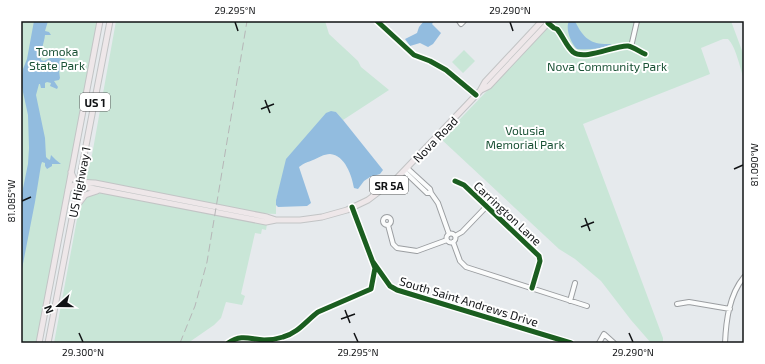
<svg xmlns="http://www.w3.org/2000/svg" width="765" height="364" font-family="'Exo 2',sans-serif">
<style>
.green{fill:#c9e6d7}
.water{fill:#92bcdf}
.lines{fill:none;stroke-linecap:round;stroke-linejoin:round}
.minor-casing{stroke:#9b9ea1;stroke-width:6}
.major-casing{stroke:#c2c4c5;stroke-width:7}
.minor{stroke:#fbfcfc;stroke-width:4}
.major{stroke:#eee7e9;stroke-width:5}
.rail{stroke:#b6b6b7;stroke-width:1;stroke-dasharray:8 4;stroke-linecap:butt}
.cycleway-casing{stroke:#fff;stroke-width:8}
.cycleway{stroke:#1b5e20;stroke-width:5}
.ticks{fill:none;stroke:#111315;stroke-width:1.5}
.labels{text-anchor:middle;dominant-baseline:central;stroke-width:4;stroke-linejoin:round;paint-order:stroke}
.shield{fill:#fff;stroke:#585a5b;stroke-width:1}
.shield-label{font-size:11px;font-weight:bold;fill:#111315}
.park-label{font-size:12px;fill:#1b5236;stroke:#fff}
.street-label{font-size:12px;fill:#111315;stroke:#fff}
.neatline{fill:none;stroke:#111315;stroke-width:1.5}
.ticks-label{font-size:10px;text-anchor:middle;fill:#111315}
</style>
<rect width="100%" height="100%" fill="#e6eaed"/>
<path class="green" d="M21,21h79l-61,322h-18z
M116,21h209l4,13 29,27 3,6 28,23 -46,30 -7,-8 -54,67 -6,21v14l-21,-1 -170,-32 7,-26z
M538,21h193l13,35v23c-4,-11 -8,-32 -16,-40h-5l-22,9 9,26 -127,50 80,214v5h-12l-20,-23 -30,-39 -26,-22 -16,-10 -118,-110 103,-108 -8,-8z
M464,50l11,11 -12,12 -11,-11z
M115,189l151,29 2,2 -153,-28z
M95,193h6l166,31 -1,6 -4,-1 -1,5 -6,-1 -14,61 4,2 -3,9 -16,-3 -5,16 -7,7 -26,18h-134l26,-140 6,-7z"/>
<path class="water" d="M34,21h14l-3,10 4,1 2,3h-6c-1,9 -5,16 -4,25l3,1 8,-4 13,2v6l-6,6 1,7 -1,2 -5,1 4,6 -1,2 -7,-3 1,-3 -4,-1 -2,1v5h-4l-1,-4h-1l-3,11 9,43 1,19 2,2 2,1 1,-5 5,5 5,4h-9v2l-5,3 -2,-3v-3l-3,-1 -1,3 -6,37 -14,72v-76l7,-34 1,-16 -1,-33 -7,-32 2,-14 4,-10z
M424,21h10l-2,3 9,9 -8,11 -5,3 -8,-4 -10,3 -5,-7 12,-6 2,-6z
M569,21h6c9,19 17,24 37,23 -11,5 -23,6 -35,5 -6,-6 -12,-20 -8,-28z
M331,111l5,1 7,8 40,50 -3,4 -10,3 -6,4 -6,8 -4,-1c-2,-12 -9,-33 -24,-34 -6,0 -12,4 -17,6 -5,2 -9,3 -14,7l12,36 -4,3 -29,1 -2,-2v-5l10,-41 40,-46z"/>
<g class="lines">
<g class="minor-casing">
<path id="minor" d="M377,21l37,34 16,6 16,9 30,25
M459,21l2,3 3,-3
M548,23l6,5 3,1c6,7 9,17 16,23 12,9 42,-7 55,-6 6,1 12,6 17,8
M631,47l6,-26
M407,168l23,21 1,4 7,10 11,31
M404,171l23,22h4
M455,181l9,4 75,71 1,5 -8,27
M383 221a4 4 0 1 1 8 0a4 4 0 1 1-8 0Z
M388,225l5,19 4,4 20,3 30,-11
M446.5 238a4.5 4.5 0 1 1 9 0a4.5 4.5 0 1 1-9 0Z
M455,236l7,-4 24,-25
M453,242l7,19 6,6 121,39
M374,264l16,22 7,4 174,53
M570,301l5,-18
M677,304l12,-2 41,7
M228,343c14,-9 21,-4 36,-3 6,0 13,-1 19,-3 15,-4 23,-16 35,-25l53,-23 4,-21 -23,-61
M599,343l5,-9 10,9
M725,343c1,-22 4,-48 19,-66"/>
</g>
<g class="major-casing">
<path id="major" d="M481,90l8,-4 61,-65
M71,172c3,8 5,12 14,15l181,35 10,-2h24l22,-3 25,-7 21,-10 29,-22 83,-87 5,-9 57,-61
M68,190c8,-9 17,-8 27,-7l172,34 9,3
M76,207l9,-12 12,-4
M39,343l61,-322
M48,343l62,-322"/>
</g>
<use href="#minor" class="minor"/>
<use href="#major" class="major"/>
<path class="rail" d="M180,343l15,-37 12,-44 40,-241"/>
<g class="cycleway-casing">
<path id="cycleway" d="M377,21l37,34 16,6 16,9 30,25
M548,23l6,5 3,1c6,7 9,17 16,23 12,9 42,-7 55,-6 6,1 12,6 17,8
M455,181l9,4 75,71 1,5 -8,27
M373,262l17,24 7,4 174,53
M228,343c14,-9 21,-4 36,-3 6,0 13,-1 19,-3 15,-4 23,-16 35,-25l53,-23 4,-21 -23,-61"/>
</g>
<use href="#cycleway" class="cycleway"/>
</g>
<path class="ticks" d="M235,22l3,9M510,22l3,9M265,100l5,13M261,109l13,-5M734,169l9,-4M22,201l9,-4M585,218l5,13M581,227l13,-5M345,310l5,13M341,319l14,-5M79,333l4,9M354,333l4,9M629,333l4,9"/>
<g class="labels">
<g class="shield">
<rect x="80" y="93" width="30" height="18" rx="3"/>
<rect x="370" y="176" width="38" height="18" rx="3"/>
</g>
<g class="shield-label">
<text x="95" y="102">US 1</text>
<text x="389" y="185">SR 5A</text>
</g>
<g class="park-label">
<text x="57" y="51">Tomoka<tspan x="57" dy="14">State Park</tspan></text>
<text x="607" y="66">Nova Community Park</text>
<text x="525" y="130">Volusia<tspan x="525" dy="14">Memorial Park</tspan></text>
</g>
<g class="street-label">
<text transform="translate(435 139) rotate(-46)">Nova Road</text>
<text transform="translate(79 182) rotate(-79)">US Highway 1</text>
<text transform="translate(508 213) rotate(43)">Carrington Lane</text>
<text transform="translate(469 301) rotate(17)">South Saint Andrews Drive</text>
</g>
</g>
<rect width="765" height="364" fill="none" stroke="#ffffff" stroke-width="44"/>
<g transform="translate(58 306) rotate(249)" stroke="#ffffff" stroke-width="3" paint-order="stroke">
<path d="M0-3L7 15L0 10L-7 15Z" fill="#111315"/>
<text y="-6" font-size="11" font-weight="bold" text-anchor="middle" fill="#111315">N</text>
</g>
<rect x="22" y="22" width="721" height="320" class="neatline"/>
<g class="ticks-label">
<text x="235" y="14">29.295°N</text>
<text x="510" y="14">29.290°N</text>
<text transform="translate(754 165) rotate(-90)" y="4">81.090°W</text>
<text transform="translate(11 201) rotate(-90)" y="4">81.085°W</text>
<text x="83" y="356">29.300°N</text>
<text x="358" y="356">29.295°N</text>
<text x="633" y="356">29.290°N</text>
</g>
</svg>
